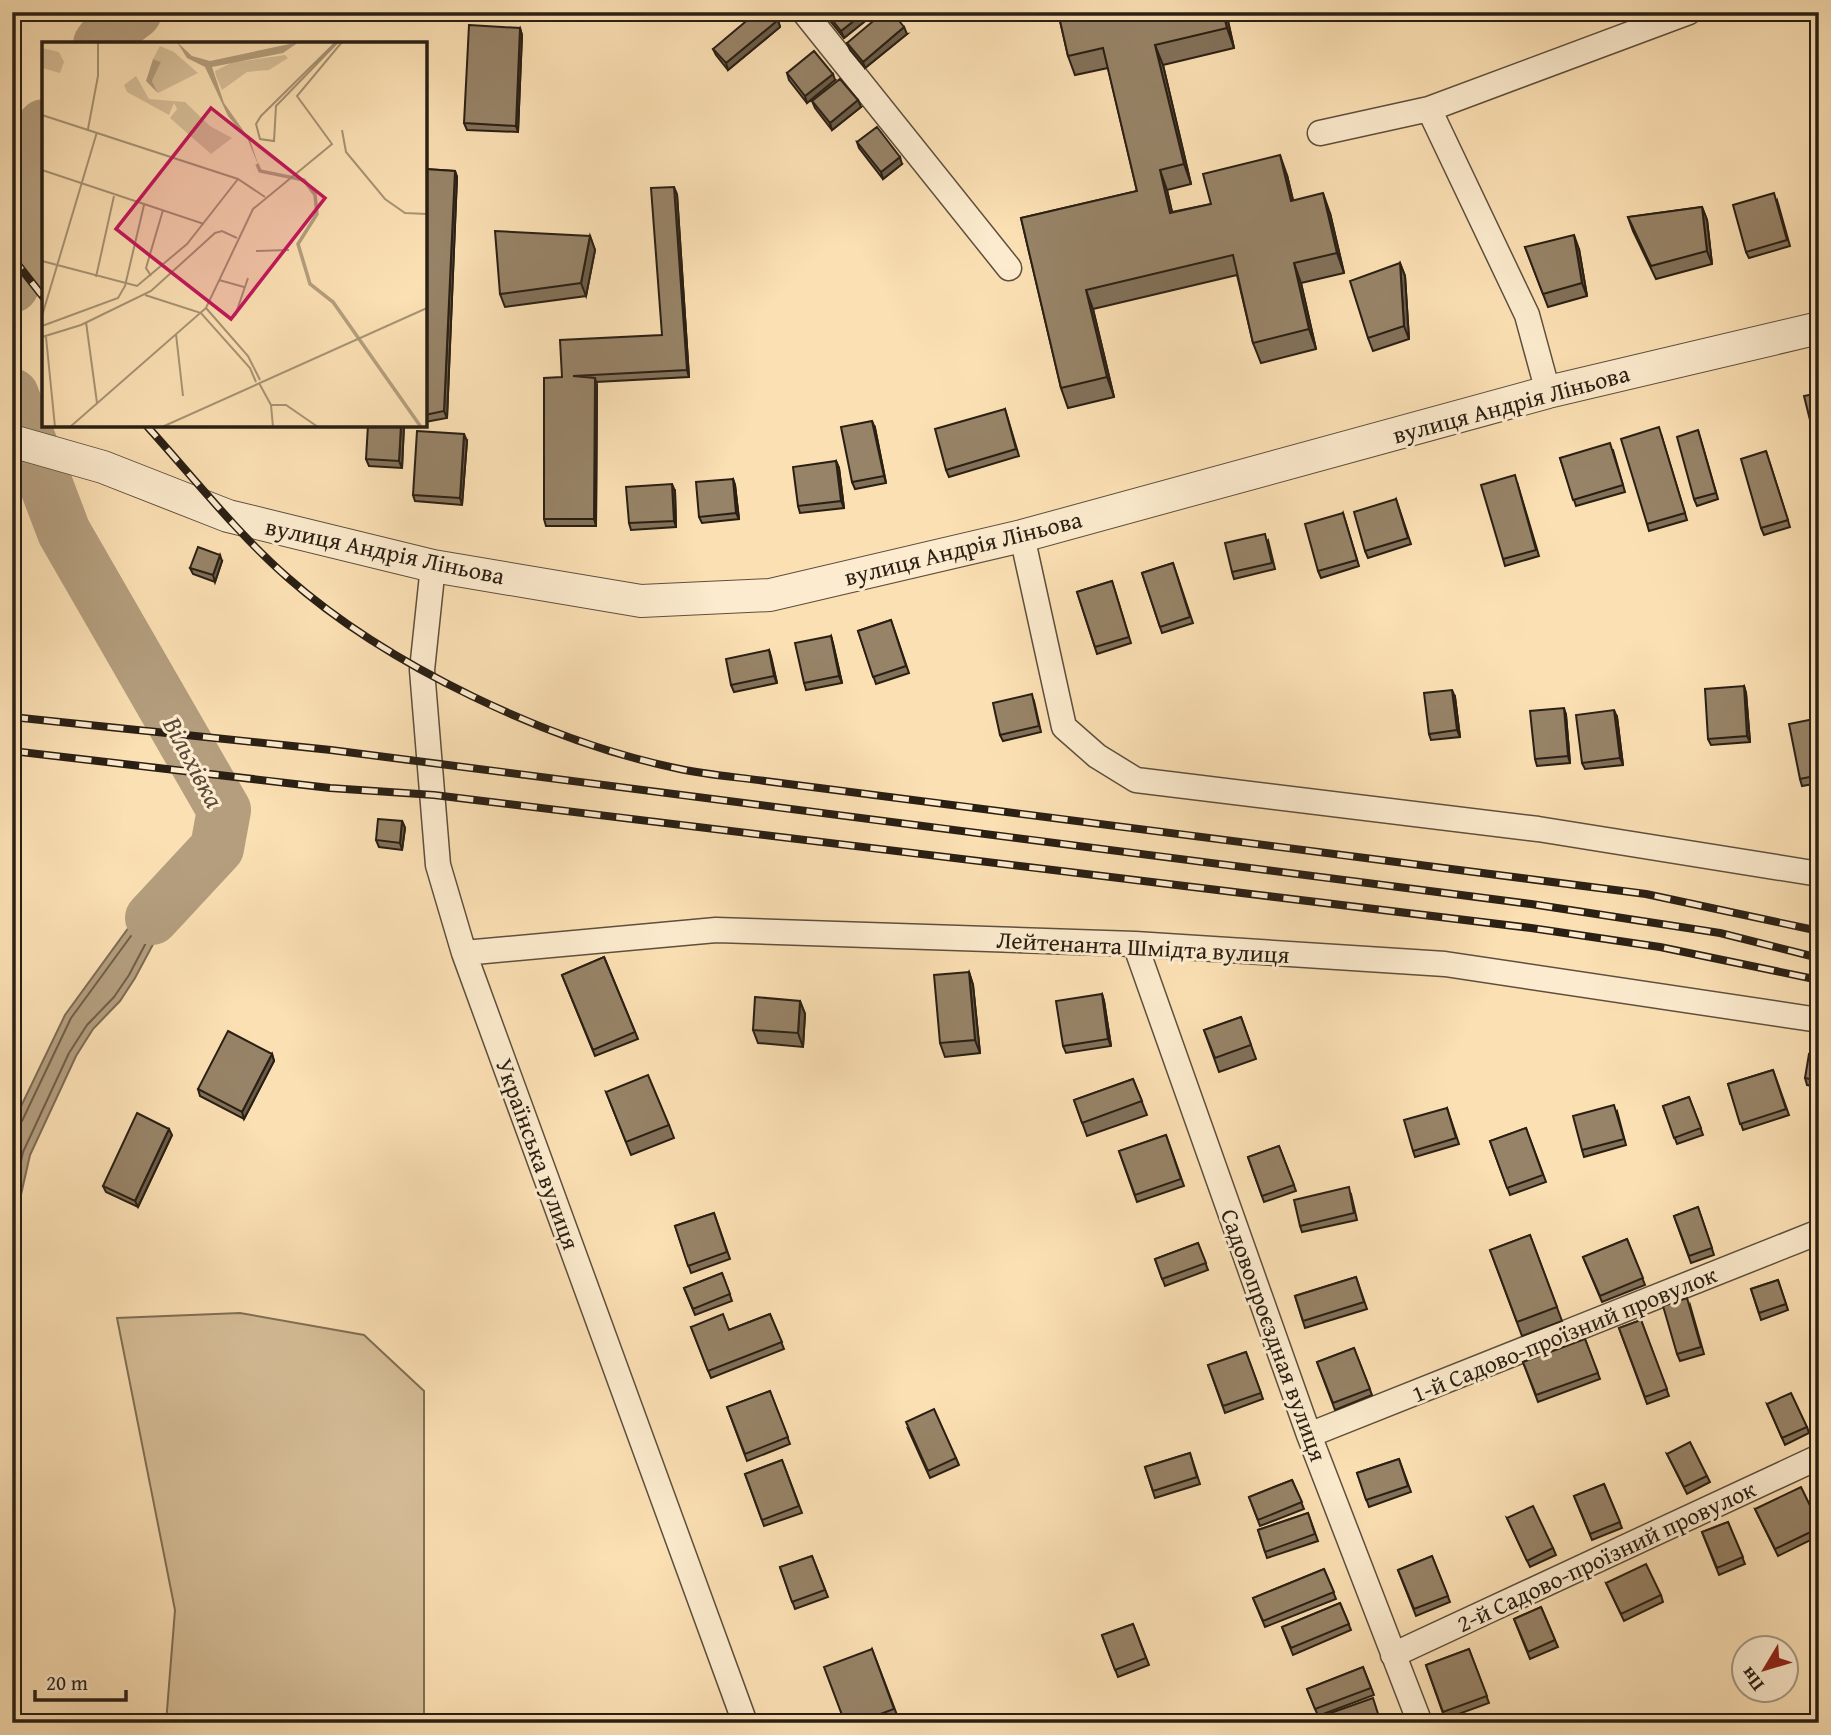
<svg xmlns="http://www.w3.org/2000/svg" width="1831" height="1735" font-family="'Gentium Book Plus',serif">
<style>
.green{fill:#d7bf99;stroke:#806f56;stroke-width:2}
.water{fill:#b49e7e;stroke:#7d6b54;stroke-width:2}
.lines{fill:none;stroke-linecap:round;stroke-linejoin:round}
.shore{stroke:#6f5e49;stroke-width:2}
.river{stroke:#b49e7e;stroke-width:54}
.minor-casing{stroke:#5e4f3c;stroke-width:27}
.tertiary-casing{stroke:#5e4f3c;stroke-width:34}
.minor{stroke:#fcebce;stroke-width:24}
.tertiary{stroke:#fcebce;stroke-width:32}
.rail-casing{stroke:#2a1f14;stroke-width:8}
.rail{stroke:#fcebce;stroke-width:5;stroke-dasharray:16;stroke-linecap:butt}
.wall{fill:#827159;stroke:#2a1f14;stroke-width:2}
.shaded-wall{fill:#6a5c48;stroke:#2a1f14;stroke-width:2}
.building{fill:#978367;stroke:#2a1f14;stroke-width:2}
.labels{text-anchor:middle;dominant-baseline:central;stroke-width:6;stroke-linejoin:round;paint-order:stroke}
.street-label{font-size:24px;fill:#2a1f14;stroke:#fcebce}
.water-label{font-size:26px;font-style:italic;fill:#5a4b39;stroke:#fcebce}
.inset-river{fill:none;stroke:#b49e7e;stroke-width:3.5}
.inset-road{fill:none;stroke:#a79374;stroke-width:2}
.view{fill:#c2185b;fill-opacity:0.15;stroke:#c2185b;stroke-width:3.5}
.inset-edge{fill:none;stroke:#2a1f14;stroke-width:3.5}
</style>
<rect width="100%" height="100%" fill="#fbe0b4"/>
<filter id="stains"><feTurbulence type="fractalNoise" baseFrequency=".00286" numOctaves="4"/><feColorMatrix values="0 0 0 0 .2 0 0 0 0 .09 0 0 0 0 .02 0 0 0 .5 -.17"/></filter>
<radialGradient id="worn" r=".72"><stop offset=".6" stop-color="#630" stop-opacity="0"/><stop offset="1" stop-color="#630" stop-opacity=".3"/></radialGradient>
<path class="green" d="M240,1313l124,22 60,56v332h-258l9,-113 -58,-292z"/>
<path class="water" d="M192,849l16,23 -34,33 -39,73 -15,23 -27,28 -17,27 -46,99 -18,79v-109l53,-110 107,-147z"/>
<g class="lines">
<path class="shore" d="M12,1125l10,-4 49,-103 106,-145 15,-11 5,11 -29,28 -39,74 -15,22 -27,28 -18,28 -46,99 -11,52"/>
<path class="river" d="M100,44l10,-13 25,-19
M12,286l19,-45 -5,-54 18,-61
M12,395l52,137 160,278 -7,38 -65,70"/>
<g class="minor-casing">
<path id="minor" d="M804,12l205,256
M1429,109l98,206 21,77
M1320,133l109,-24 260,-97
M1022,536l42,191 33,29 39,24 402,49 281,45
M433,566l-11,104 16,195 26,88 281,770
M1135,944l174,491 111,288
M464,953l252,-23 419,14 310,20 374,56
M1309,1435l510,-203
M1393,1655l426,-198"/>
</g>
<g class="tertiary-casing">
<path id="tertiary" d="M12,441l91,26 125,49 205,50 208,35 129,-6 252,-59 526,-144 271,-64"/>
</g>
<use href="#minor" class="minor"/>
<use href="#tertiary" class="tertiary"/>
<g class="rail-casing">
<path id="rail" d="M12,257l32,41
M146,425c46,51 90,107 141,152 101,89 262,165 393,192 28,6 57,8 85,12l881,113 173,37
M12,717l319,33 1200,154 189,29 99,25
M12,751l318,37 104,7 1097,133 129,19 159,33"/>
</g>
<use href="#rail" class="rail"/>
</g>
<path class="wall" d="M823,12h44l2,6 -25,20z
M1058,12h168l8,36 -71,17 28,119 -24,6 5,22 39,-8 76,-29 6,25 37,13 14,60 -43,10 15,66 -55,14 -8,-20 -16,-68 -144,34 21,88 -46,11 -7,-20 -40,-170 116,-27 -29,-123 -33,7 -7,-19z
M778,20l2,7 -52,43 -12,-15 -3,-6z
M520,28l2,7 -4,97 -51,-2 -3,-7z
M907,34l-42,34 -15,-18 -3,-7z
M787,73l48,7 -28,23 -18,-23z
M812,101l49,6 -29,23 -17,-22z
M857,142l45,22 -19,15 -24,-31z
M425,169l30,2 2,6 -10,241 -22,4z
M677,194l12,183 -93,5 1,3 -1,141h-50l-2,-7 18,-142 100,-42z
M1777,200l13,46 -41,12 -3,-6z
M1702,207l5,13 5,44 -56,15 -23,-48 -5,-14z
M590,236l5,14 -9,46 -81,11 -5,-13z
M1525,247l54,2 8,47 -39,11z
M1400,263l5,13 4,63 -36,12 -5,-13z
M1819,393v37l-6,1 -2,-7z
M1005,409l14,47 -70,21 -3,-7z
M404,425l-2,43 -33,-2 -3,-7z
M875,428l11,55 -31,6 -3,-7z
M1698,430l20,69 -21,7 -3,-7z
M1661,434l26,86 -38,11 -2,-7z
M467,441l-5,64 -47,-4 -2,-6z
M1613,450l12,42 -49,14 -16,-48z
M1766,451l24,76 -26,8 -3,-7z
M836,461l3,7 5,40 -44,5 -2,-7z
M733,479l2,6 4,34 -37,4 -3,-6z
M1517,482l22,74 -34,10 -2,-7z
M675,491l1,36 -45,3 -2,-7z
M1396,499l15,45 -43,14 -3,-7z
M1343,513l16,53 -38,12 -3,-7z
M1268,540l7,29 -41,10 -2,-7z
M222,561l-7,21 -22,-8 -3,-6z
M1173,563l20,60 -31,10 -20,-60z
M1112,581l19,62 -34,11 -20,-62z
M891,620l18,53 -33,11 -18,-53z
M831,636l11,47 -36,7 -2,-7z
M769,650l8,33 -43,9 -3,-7z
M1744,686l2,7 4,49 -39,3 -3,-6z
M1455,697l5,40 -29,3 -2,-6z
M1034,701l7,31 -38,9 -3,-6z
M1566,715l4,48 -33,3 -2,-7z
M1617,717l6,48 -38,4 -3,-6z
M1819,718v65l-17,3 -2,-7z
M402,821l3,7 -3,22 -23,-3 -3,-7z
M604,957l34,82 -43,17 -33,-81z
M969,972l4,13 7,68 -35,4 -5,-14z
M1102,994l2,7 7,45 -45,7 -3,-7z
M800,1001l5,13 -2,33 -45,-4 -5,-13z
M1241,1017l15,42 -37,13 -15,-42z
M272,1054l2,7 -30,58 -44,-23 -2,-7z
M1819,1056v31l-12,-2 -2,-7z
M1773,1070l16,45 -46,15 -15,-46z
M1133,1079l14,36 -60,21 -13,-36z
M606,1092l63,33 5,13 -43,17z
M1689,1097l14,38 -26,9 -14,-38z
M1447,1108l12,36 -44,13 -2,-6z
M1617,1111l9,34 -42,12 -2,-7z
M1526,1128l20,54 -36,13 -20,-54z
M172,1135l-34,72 -32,-15 -3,-6z
M1166,1135l18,51 -47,16 -18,-51z
M1279,1146l17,45 -32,11 -16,-45z
M1351,1194l6,26 -55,12 -2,-6z
M1698,1207l16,48 -23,8 -17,-47z
M714,1213l16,46 -39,14 -16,-47z
M1530,1235l32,86 -40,15 -32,-86z
M1627,1239l18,46 -43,17 -19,-45z
M1198,1243l10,27 -43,16 -10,-27z
M722,1273l10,28 -37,14 -11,-27z
M1356,1277l11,32 -62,19 -10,-32z
M1778,1280l10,30 -27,10 -10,-31z
M1690,1305l14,49 -24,7 -3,-7z
M770,1314l14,35 -73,29 -20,-51 38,3z
M1641,1320l28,76 -22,8 -28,-76z
M1585,1339l15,40 -62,23 -15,-40z
M1354,1348l18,47 -37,15 -18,-48z
M1246,1352l17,47 -38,14 -17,-48z
M770,1391l20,53 -43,17 -20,-54z
M1767,1404l40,23 2,6 -24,12z
M908,1429l48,29 3,7 -29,13z
M1190,1453l10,31 -45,14 -10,-31z
M1667,1454l40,22 3,6 -23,12z
M1399,1459l12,33 -42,15 -12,-34z
M782,1460l20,53 -38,13 -19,-52z
M1292,1480l12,29 -44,17 -11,-29z
M1604,1484l18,44 -30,12 -18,-44z
M1755,1509l64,15v12l-41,20z
M1308,1513l10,28 -51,17 -9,-28z
M1507,1518l46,30 3,7 -26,12z
M1728,1522l17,42 -26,11 -17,-43z
M812,1556l16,41 -33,12 -15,-42z
M1432,1556l18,46 -34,14 -18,-46z
M1324,1569l12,30 -71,28 -12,-29z
M1606,1583l55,12 2,7 -39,19z
M1340,1603l11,27 -58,25 -11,-28z
M1541,1607l17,40 -28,12 -16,-40z
M1133,1624l16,41 -31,12 -16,-42z
M872,1649l25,66 -21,8h-31z
M1469,1649l20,54 -44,16 -19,-54z
M1363,1667l11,28 -56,21 -11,-27z"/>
<path class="shaded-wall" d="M865,12h2l2,6 -25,20 -3,-7z
M1223,12h3l8,36 -7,-20z
M778,20l2,7 -52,43 -2,-7z
M904,27l3,7 -42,34 -2,-6z
M520,28l2,7 -4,97 -2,-6z
M1155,45l8,20 28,119 -7,-20z
M833,74l2,6 -28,23 -2,-7z
M858,100l3,7 -29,23 -2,-7z
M1280,155l7,20 11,46 -7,-20z
M900,157l2,7 -19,15 -2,-7z
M1160,170l7,20 10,43 -7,-20z
M455,171l2,6 -10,241 -3,-7z
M674,187l3,7 12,183 -2,-7z
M1323,193l7,20 14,60 -7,-20z
M1702,207l5,13 5,44 -5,-13z
M1574,235l5,14 8,47 -5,-13z
M590,236l5,14 -9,46 -5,-13z
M1294,263l7,20 15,66 -7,-20z
M1400,263l5,13 4,63 -5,-13z
M1086,290l7,19 21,88 -7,-20z
M595,378l2,7 -1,141 -2,-7z
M872,421l3,7 11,55 -2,-7z
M401,425h3l-2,43 -3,-7z
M464,434l3,7 -5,64 -2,-7z
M836,461l3,7 5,40 -3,-7z
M733,479l2,6 4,34 -3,-6z
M672,484l3,7 1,36 -2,-6z
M220,555l2,6 -7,21 -2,-7z
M831,636l2,7 9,40 -3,-7z
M769,650l2,6 6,27 -3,-7z
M1744,686l2,7 4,49 -3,-6z
M1452,690l3,7 5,40 -3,-7z
M1564,708l2,7 4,48 -2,-7z
M1614,710l3,7 6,48 -3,-7z
M402,821l3,7 -3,22 -2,-7z
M969,972l4,13 7,68 -5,-13z
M1102,994l2,7 7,45 -3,-7z
M800,1001l5,13 -2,33 -5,-14z
M272,1054l2,7 -30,58 -2,-7z
M169,1129l3,6 -34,72 -3,-6z"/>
<path class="building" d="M757,12h14l7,8 -52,43 -13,-14z
M826,12h39l-24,19z
M884,12h8l12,15 -41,35 -16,-19z
M1058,12h165l4,16 -72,17 29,119 -24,6 10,43 41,-9 -8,-30 77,-19 11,46 32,-8 14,60 -43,10 15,66 -56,14 -20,-88 -147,35 21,87 -46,11 -40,-170 116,-27 -34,-143 -35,8z
M469,25l51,3 -4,98 -52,-3z
M814,51l19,23 -28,22 -18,-23z
M840,79l18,21 -28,23 -18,-22z
M877,127l23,30 -19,15 -24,-30z
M425,169l30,2 -11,240 -19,4z
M674,187l13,183 -114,6 22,2 -1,141h-50v-141l18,-1 -2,-37 102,-5 -11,-147z
M1774,193l13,47 -41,12 -13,-47z
M1702,207l5,44 -56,15 -23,-49z
M495,231l95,5 -9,47 -81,11z
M1574,235l8,48 -39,11 -18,-47z
M1400,263l4,63 -36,12 -18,-57z
M1819,393v29l-8,2 -7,-28z
M1005,409l11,40 -70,21 -11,-41z
M872,421l12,55 -32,6 -11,-55z
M368,425h33l-2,36 -33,-2z
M1659,427l26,86 -38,11 -26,-85z
M1698,430l18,63 -22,6 -17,-62z
M417,431l47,3 -4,64 -47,-3z
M1610,443l13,42 -50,15 -13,-42z
M1766,451l22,69 -27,8 -20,-69z
M836,461l5,40 -43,5 -5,-39z
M1515,475l21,75 -33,9 -22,-74z
M733,479l3,34 -37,4 -3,-35z
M672,484l2,37 -45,2 -3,-36z
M1396,499l12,39 -43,13 -11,-39z
M1343,513l14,47 -39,11 -13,-47z
M1265,534l7,29 -40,9 -7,-29z
M198,547l22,8 -7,20 -23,-7z
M1173,563l17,54 -30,10 -18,-54z
M1112,581l17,56 -34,10 -18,-55z
M891,620l15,46 -33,11 -15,-46z
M831,636l8,40 -35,7 -9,-40z
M769,650l5,26 -43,9 -5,-26z
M1744,686l3,50 -39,3 -3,-50z
M1452,690l5,40 -28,4 -5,-41z
M1032,694l7,32 -39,9 -7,-32z
M1564,708l4,48 -33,3 -5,-48z
M1614,710l6,48 -38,5 -6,-48z
M1819,718v57l-19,4 -11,-55z
M378,819l24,2 -2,22 -24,-3z
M604,957l31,75 -42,18 -31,-75z
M969,972l6,68 -35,3 -6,-68z
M1102,994l6,45 -45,7 -7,-45z
M755,997l45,4 -2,32 -45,-3z
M1241,1017l10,28 -36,13 -11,-28z
M228,1031l44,23 -30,58 -44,-23z
M1809,1054l10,2v25l-14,-3z
M1773,1070l13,39 -46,15 -12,-40z
M648,1075l21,50 -43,17 -20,-50z
M1133,1079l9,22 -60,22 -8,-23z
M1689,1097l12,31 -27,10 -11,-32z
M1614,1105l10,34 -42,11 -9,-34z
M1447,1108l9,30 -43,13 -9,-31z
M137,1113l32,16 -34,72 -32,-15z
M1526,1128l17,47 -36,13 -17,-47z
M1166,1135l15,44 -46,16 -16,-44z
M1279,1146l15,39 -32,11 -14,-39z
M1349,1187l5,26 -54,13 -6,-26z
M1698,1207l14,41 -23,8 -15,-40z
M714,1213l13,39 -39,14 -13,-40z
M1530,1235l27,72 -40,15 -27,-72z
M1627,1239l16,39 -43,18 -17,-39z
M1198,1243l8,20 -44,16 -7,-20z
M722,1273l8,21 -37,15 -9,-21z
M1356,1277l8,25 -61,19 -8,-25z
M1778,1280l8,24 -27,9 -8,-24z
M1687,1298l14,49 -24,7 -14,-48z
M723,1314l6,16 41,-16 12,28 -74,29 -17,-44z
M1641,1320l26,69 -22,8 -26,-69z
M1585,1339l13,34 -62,22 -13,-33z
M1354,1348l16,41 -37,14 -16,-41z
M1246,1352l15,41 -38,13 -15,-41z
M770,1391l18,46 -43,17 -18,-47z
M1791,1393l16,34 -25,11 -15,-34z
M934,1409l22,49 -28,13 -22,-49z
M1690,1442l17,34 -23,11 -17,-33z
M1190,1453l7,24 -44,14 -8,-24z
M1399,1459l9,27 -42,14 -9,-27z
M782,1460l17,46 -37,14 -17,-46z
M1292,1480l10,22 -44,18 -9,-23z
M1604,1484l16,38 -30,12 -16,-38z
M1801,1487l18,37v4l-44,21 -20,-40z
M1533,1506l20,42 -26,13 -20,-43z
M1308,1513l7,21 -50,18 -7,-22z
M1728,1522l15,35 -26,11 -15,-36z
M812,1556l13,34 -33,12 -12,-35z
M1432,1556l16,40 -34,13 -16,-39z
M1646,1564l15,31 -40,19 -15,-31z
M1324,1569l10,23 -71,29 -10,-23z
M1340,1603l9,21 -58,24 -9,-21z
M1541,1607l14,33 -27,12 -14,-33z
M1133,1624l13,34 -31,12 -13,-35z
M872,1649l22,60 -38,14h-11l-21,-56z
M1469,1649l18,47 -44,16 -17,-47z
M1363,1667l8,21 -56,21 -8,-20z
M1373,1698l7,22 -7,3h-49l-2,-7z
M1105,1717l2,6h-15z"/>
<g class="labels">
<g class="street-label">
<text transform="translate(1511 404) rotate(-15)">вулиця Андрія Ліньова</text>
<text transform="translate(963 548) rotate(-14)">вулиця Андрія Ліньова</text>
<text transform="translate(385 551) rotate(12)">вулиця Андрія Ліньова</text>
<text transform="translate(1143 947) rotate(3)">Лейтенанта Шмідта вулиця</text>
<text transform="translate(538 1154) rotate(70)">Українська вулиця</text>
<text transform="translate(1564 1334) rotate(-22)">1-й Садово-проїзний провулок</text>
<text transform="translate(1274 1335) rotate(70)">Садовопроєздная вулиця</text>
<text transform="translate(1606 1556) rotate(-25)">2-й Садово-проїзний провулок</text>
</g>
<g class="water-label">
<text transform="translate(194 762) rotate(62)">Вільхівка</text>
</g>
</g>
<g transform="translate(42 42)">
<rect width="385" height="385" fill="#fbe0b4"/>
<path d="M118,4l14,6 24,21 -40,20 -6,-12 9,-19 -8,-3zM0,6l17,4 5,10 -4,11 -18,-5zM243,13l3,3 -19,12 -22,2 -25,18 -6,-14 -1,-5 16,-8zM94,34l13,23 36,3 25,24 22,12 -21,16 -41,-36 7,-9 -3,-6 -5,12 -42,-23 -3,-7z" fill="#d7bf99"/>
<path d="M135,0l15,14 18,5 89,-19 -16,11 -71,14 12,36 26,37 9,27 -11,-27 -20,-24 -23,-49 -18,-9zM111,17l8,3 -9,19 6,12 -12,-12z" fill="#b49e7e"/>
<path class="inset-river" d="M215,122l3,7 44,9 11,15 2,19 -19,30 12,40 23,18 88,125"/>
<path class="inset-road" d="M294,0l-75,74 -5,8 4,15 14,2 2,-35 62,-64M0,73l196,64 27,18M46,87l10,-53v-34M300,88l4,22 39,47 20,14 22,1M0,128l162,54M214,209l33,-1M0,219l95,25 50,-42 51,-65M109,234l-5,-8 17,-58M54,235l18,-81M177,238l25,7M103,253l56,18 49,55 6,14M164,266l42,48 12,24M0,274l55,-184M193,274l13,-38M44,280l11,81M0,284l76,-28 7,-12 19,-81M134,292l7,62M0,295l39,-12 70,-34 64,-58 7,-2 15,7M4,295l9,90M217,341l12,22 2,22M229,363h15l32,22M28,385l136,-119 47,-99 79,-65 -35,-48 45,-54M120,385l265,-119"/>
<path class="view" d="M169,66l114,90 -94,121 -115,-90z"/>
<rect width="385" height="385" class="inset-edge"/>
</g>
<rect width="1831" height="1735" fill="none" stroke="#fbe0b4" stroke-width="42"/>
<rect x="14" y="14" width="1803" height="1707" fill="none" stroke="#2a1f14" stroke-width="3.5"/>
<rect x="21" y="21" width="1789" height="1693" fill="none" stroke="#2a1f14" stroke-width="2"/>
<g transform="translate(1765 1669) rotate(232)"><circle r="33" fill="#fcebce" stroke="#a89984" stroke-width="2"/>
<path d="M0-5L12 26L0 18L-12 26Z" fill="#8f2418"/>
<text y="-10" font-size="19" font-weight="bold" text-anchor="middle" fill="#2a1f14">Пн</text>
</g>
<path d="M35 1690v10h91v-10" fill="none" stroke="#2a1f14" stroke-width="3.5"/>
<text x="46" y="1690" font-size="21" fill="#2a1f14" stroke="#fcebce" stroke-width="5" paint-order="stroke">20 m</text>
<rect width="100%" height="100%" filter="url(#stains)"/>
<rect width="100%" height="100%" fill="url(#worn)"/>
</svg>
